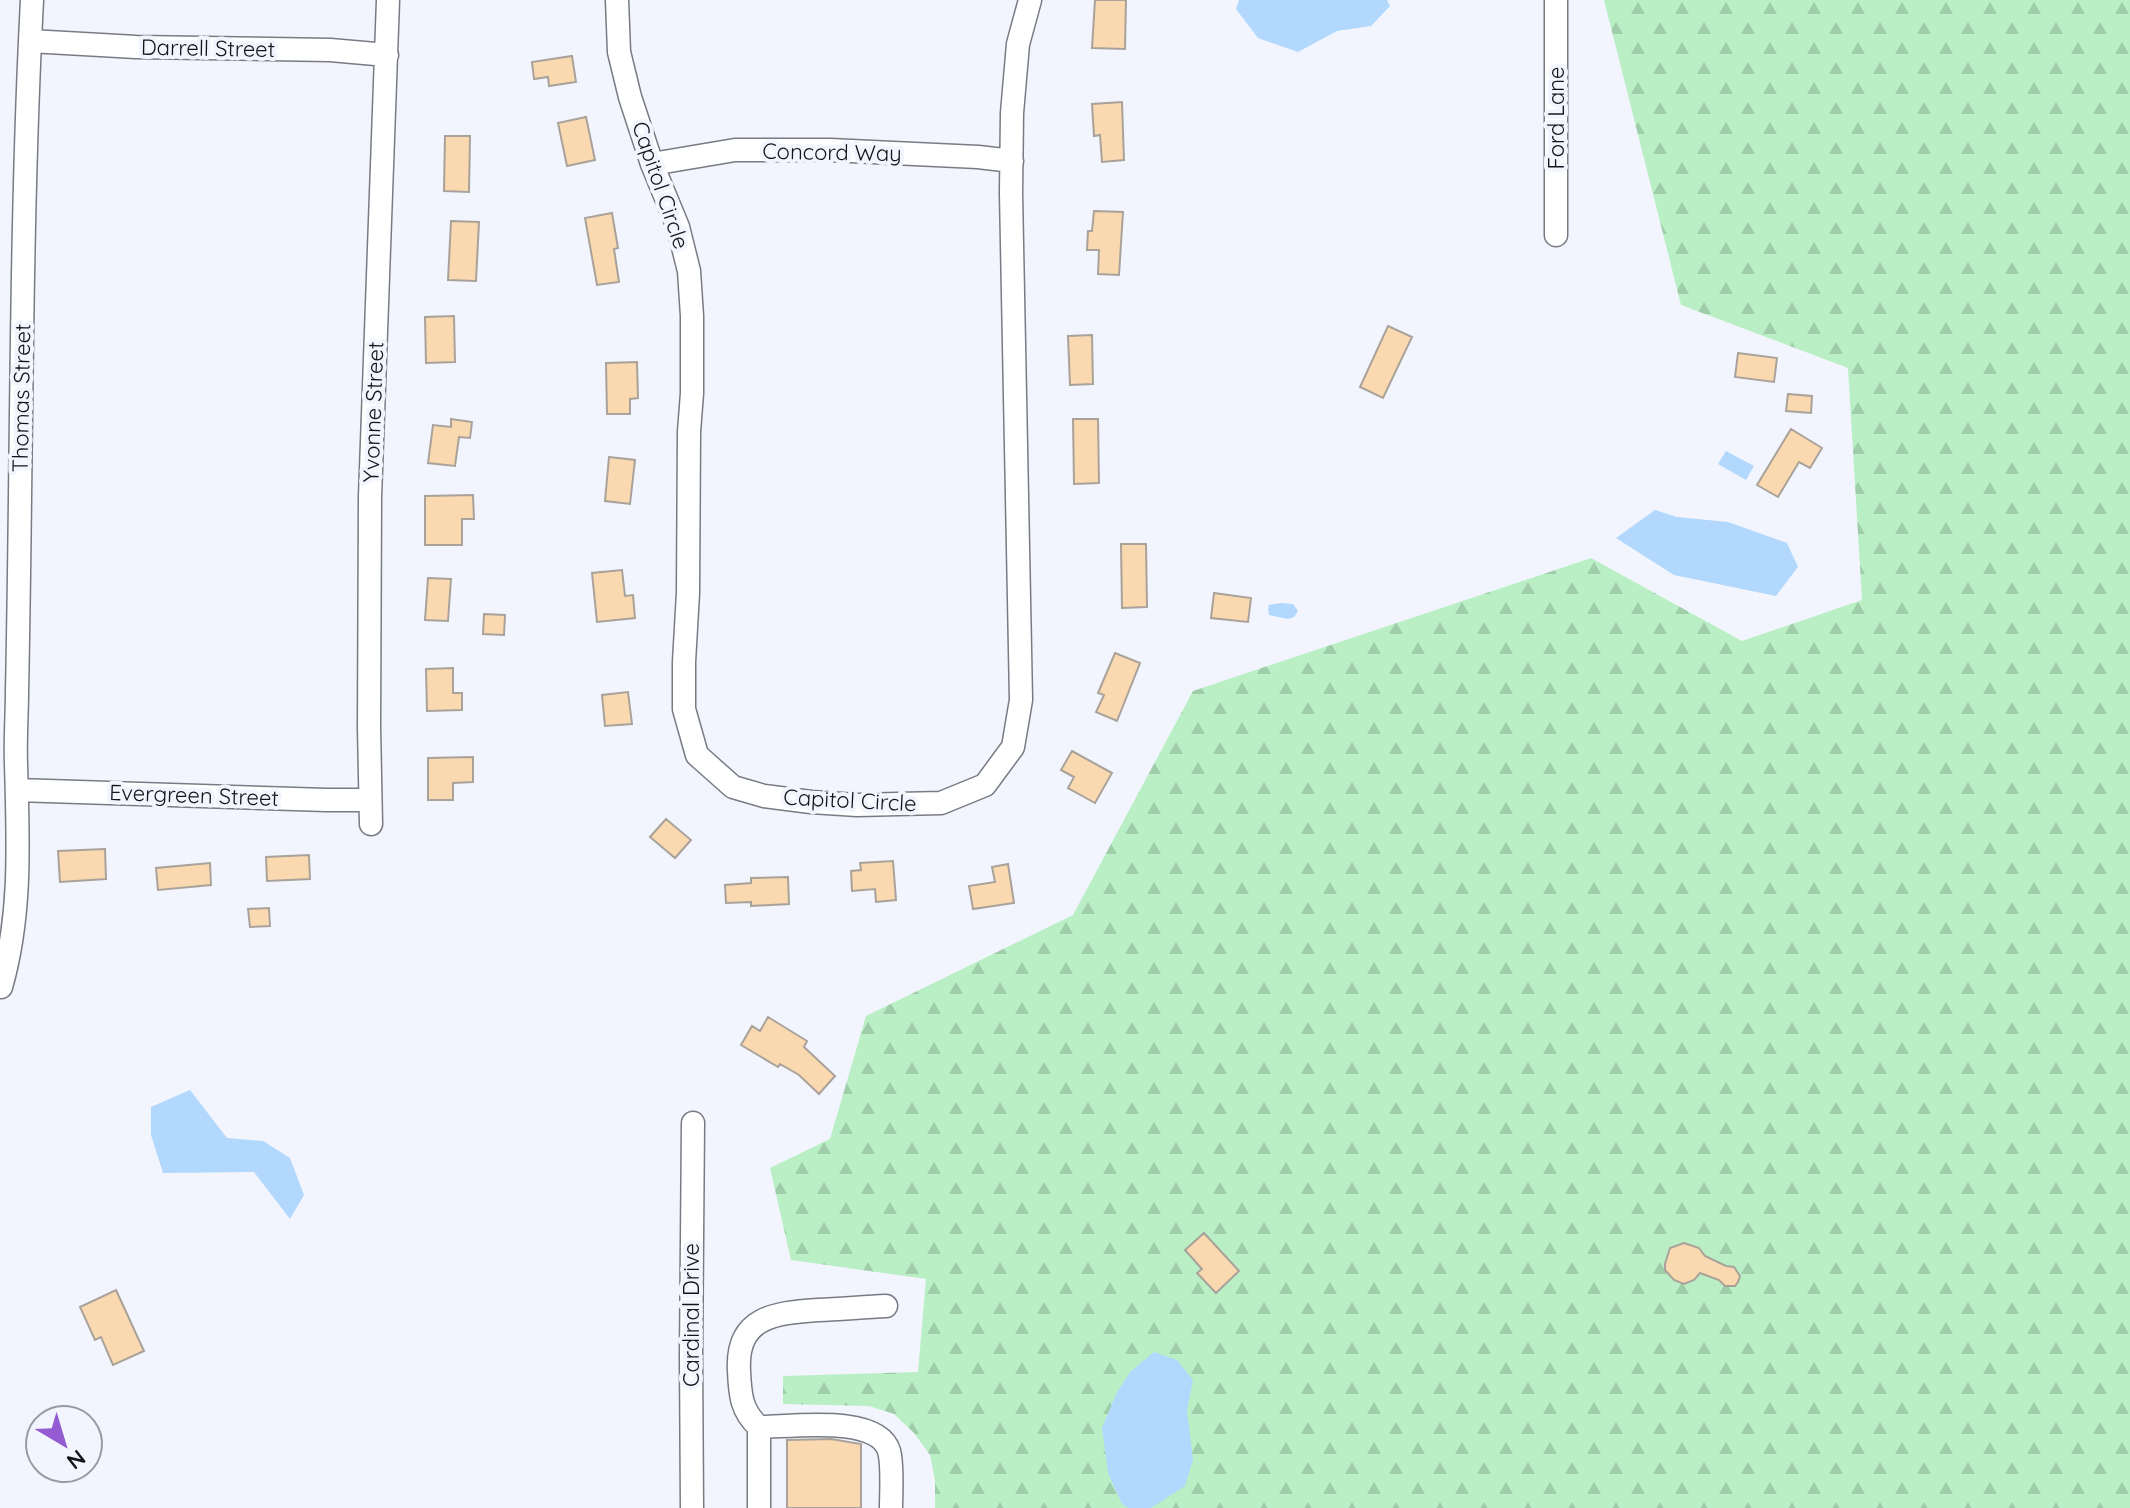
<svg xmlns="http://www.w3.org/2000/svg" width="2130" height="1508" font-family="Quicksand,sans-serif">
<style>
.forest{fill:url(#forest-firs)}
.water{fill:#b2d8fd}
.building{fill:#fbd9b0;stroke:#a9a29a;stroke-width:2}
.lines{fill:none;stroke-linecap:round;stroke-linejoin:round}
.minor-casing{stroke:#787b84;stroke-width:25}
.minor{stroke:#fff;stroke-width:22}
.labels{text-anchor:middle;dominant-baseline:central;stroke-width:8;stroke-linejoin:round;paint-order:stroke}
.street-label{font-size:22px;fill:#131418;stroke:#f2f5fd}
</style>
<defs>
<pattern id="forest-firs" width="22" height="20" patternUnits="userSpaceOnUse" patternTransform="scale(2)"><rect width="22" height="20" fill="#baefc6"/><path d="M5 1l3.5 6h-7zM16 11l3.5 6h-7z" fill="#9fcca9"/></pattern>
</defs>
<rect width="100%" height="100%" fill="#f2f5fd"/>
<path class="forest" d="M1604,0h526v1508h-1195v-27l-5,-26 -16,-22 -20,-19 -25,-8 -86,-2v-28l135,-4 8,-93 -135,-19 -21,-92 60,-29 36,-123 207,-101 120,-224 398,-133 151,83 120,-41 -14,-232 -167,-63z"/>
<path class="water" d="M1239,0h148l3,6 -19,20 -34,5 -39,21 -40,-14 -22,-29z
M1726,451l28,15 -8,14 -28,-16z
M1655,510l22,7 51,5 59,21 11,24 -22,29 -102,-21 -58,-37z
M1281,603l12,1 5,7 -4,6 -6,2 -19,-4 -1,-5 1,-5z
M190,1090l37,48 36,3 27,17 14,37 -14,24 -36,-47 -91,1 -12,-38v-28z
M1154,1352l23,8 16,20 -6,30 6,50 -8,26 -34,22h-23l-6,-4 -14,-31 -6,-45 15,-36 14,-21z"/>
<path class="building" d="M1095,0h31l-1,49 -33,-1z
M572,56l4,26 -27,4 -1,-9 -14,2 -2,-17z
M1122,102l2,58 -22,2 -2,-27 -6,1 -2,-32z
M586,117l9,43 -28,6 -9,-43z
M445,136h25l-1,56 -25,-1z
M1094,211l29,1 -4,63 -21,-1 1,-24h-12l1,-19h4z
M612,213l6,35 -4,1 5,33 -22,3 -12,-67z
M451,221l28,1 -3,59 -28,-1z
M454,316l1,46 -29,1 -1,-46z
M1388,326l24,11 -29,61 -23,-11z
M1092,335l1,49 -23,1 -2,-49z
M1738,353l39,5 -3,24 -39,-5z
M637,362l1,36 -8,1v15h-23l-1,-51z
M1788,394l24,2 -1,17 -25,-2z
M451,419l21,3 -2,16 -11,-1 -4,29 -27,-3 5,-38 18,2z
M1073,419h25l1,64 -25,1z
M1791,429l31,19 -12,20 -11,-6 -21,35 -21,-12z
M609,457l26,3 -5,44 -25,-3z
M473,495l1,24h-12v26h-37v-49z
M1121,544h25l1,63 -25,1z
M622,570l3,26 8,-1 2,23 -38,4 -5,-49z
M428,578l23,1 -3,42 -23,-1z
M1214,593l37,5 -3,24 -37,-4z
M484,614l21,1 -1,20 -21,-1z
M1115,653l25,10 -23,58 -21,-9 8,-17 -6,-2z
M453,668v25h9v17l-35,1 -1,-42z
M628,692l4,32 -27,2 -3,-31z
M1072,751l40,22 -17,30 -27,-15 6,-11 -13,-7z
M473,757v25l-20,1v17h-25v-42z
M666,819l25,21 -16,18 -25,-21z
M105,849l1,30 -46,3 -2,-31z
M309,855l1,24 -43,2 -1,-24z
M893,861l3,39 -20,2 -1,-13 -23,2 -1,-20 10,-1 -1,-7z
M210,863l1,22 -53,5 -2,-22z
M1008,864l6,39 -41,6 -4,-23 26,-4 -3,-15z
M788,877l1,27 -38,2v-4l-25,1 -1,-18 26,-2v-5z
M269,908l1,18 -20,1 -2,-18z
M768,1017l39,24 -3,6 31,29 -16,18 -20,-19 -19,-11 -2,3 -37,-22 11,-19 8,5z
M1204,1233l35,38 -23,22 -19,-20 5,-4 -17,-19z
M1684,1243l15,5 6,8 21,10 8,1 6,9 -2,6 -3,4h-10l-6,-6 -19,-7 -6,7 -10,4 -10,-4 -9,-10v-6l5,-16z
M116,1290l28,61 -31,14 -12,-28 -6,3 -15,-33z
M831,1439l30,5v64h-74v-68z"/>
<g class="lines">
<g class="minor-casing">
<path id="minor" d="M617,0l2,52 11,45 22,67 26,63 11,44 3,45v77l-3,39 -1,161 -4,69v47l13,46 36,32 31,9 47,6 46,3 84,-2 44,-18 28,-38 8,-47 -10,-507 1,-80 6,-69 12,-44
M30,41l106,6 194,3 57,5
M652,164l83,-14h95l148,7 34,4
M1556,235v-235
M17,790l310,10h43
M371,824l-2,-97 1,-230 18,-497
M1,987c21,-73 17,-148 15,-223 -1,-24 1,-49 1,-73 5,-230 3,-461 15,-691
M759,1427c-18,-16 -19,-33 -20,-56 -3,-54 35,-58 79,-61 23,-1 46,-3 68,-4
M692,1508l-1,-151 2,-234
M759,1508v-81c31,0 119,-13 130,24 4,13 2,43 2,57"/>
</g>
<use href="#minor" class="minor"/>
</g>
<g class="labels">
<g class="street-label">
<text transform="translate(208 48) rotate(1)">Darrell Street</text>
<text transform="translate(1556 118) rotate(-90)">Ford Lane</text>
<text transform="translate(832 152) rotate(1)">Concord Way</text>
<text transform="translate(661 185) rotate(71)">Capitol Circle</text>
<text transform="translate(21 398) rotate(-89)">Thomas Street</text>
<text transform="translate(373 412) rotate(-88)">Yvonne Street</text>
<text transform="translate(194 795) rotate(2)">Evergreen Street</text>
<text transform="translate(850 800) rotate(3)">Capitol Circle</text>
<text transform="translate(691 1315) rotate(-90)">Cardinal Drive</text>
</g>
</g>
<g transform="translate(64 1444) rotate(142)"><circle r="38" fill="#f2f5fd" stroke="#999ba1" stroke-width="2"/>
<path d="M0-6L14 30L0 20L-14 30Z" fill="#955bd2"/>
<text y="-12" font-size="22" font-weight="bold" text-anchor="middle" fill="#131418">N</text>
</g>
</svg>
